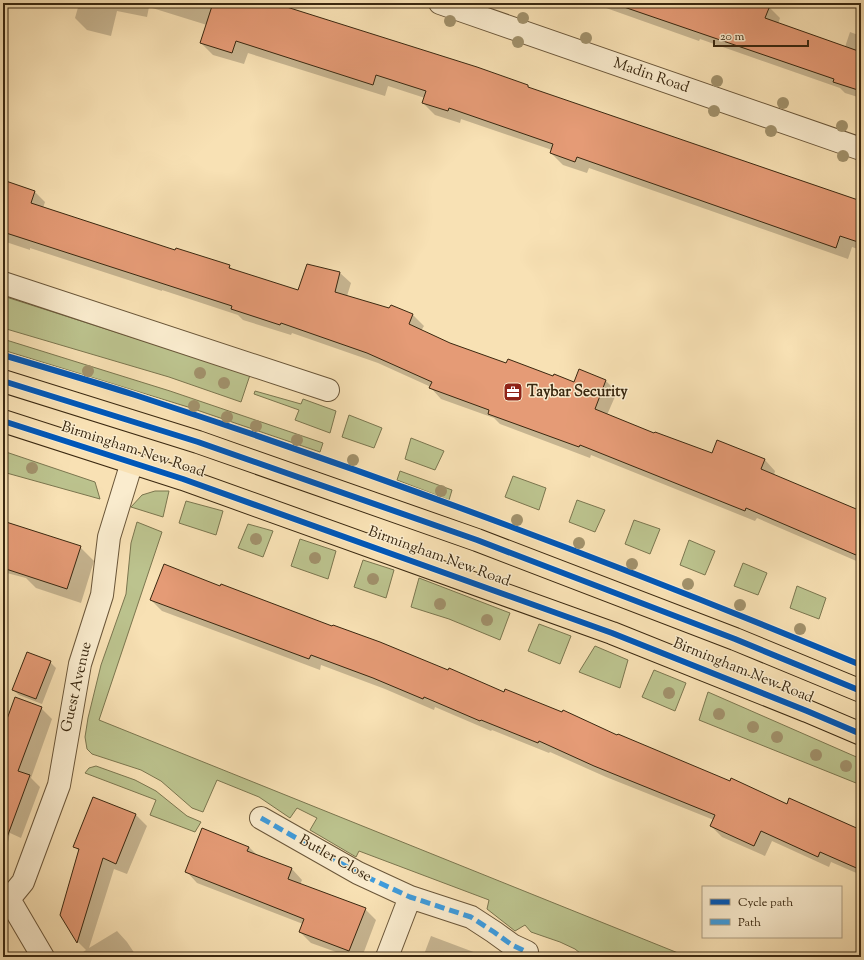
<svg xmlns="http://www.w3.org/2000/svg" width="864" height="960" font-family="'Sorts Mill Goudy',serif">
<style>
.green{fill:#bcc38e;stroke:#7b764f}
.shadow{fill:#0003}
.building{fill:#e59b76;stroke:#3a2810}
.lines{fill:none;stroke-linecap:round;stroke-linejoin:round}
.minor-casing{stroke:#6a5639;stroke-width:24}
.highway-casing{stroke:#3a2810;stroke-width:24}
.minor{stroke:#faecce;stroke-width:22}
.highway{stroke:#f8e1b4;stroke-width:22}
.quiet{stroke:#3e9cde;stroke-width:5;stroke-dasharray:10 5;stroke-linecap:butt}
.cycleway-casing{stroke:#faecce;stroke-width:8}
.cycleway{stroke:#0057b8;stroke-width:6}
.tree{fill:#a1916b}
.labels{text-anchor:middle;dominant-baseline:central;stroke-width:3;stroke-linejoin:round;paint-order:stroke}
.street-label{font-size:15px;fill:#3a2810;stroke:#faecce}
.poi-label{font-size:15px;font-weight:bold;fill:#3a2810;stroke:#faecce;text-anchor:start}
</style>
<rect width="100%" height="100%" fill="#f8e1b4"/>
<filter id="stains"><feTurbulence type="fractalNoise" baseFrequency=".005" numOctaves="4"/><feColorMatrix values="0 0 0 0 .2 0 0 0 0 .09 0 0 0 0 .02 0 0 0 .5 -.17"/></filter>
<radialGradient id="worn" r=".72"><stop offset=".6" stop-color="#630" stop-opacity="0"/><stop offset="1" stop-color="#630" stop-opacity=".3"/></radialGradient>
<path class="green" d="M3,296l247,79 -9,27 -72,-25 -166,-49z
M3,339l167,52 153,52 -3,9 -132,-45 -185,-57z
M255,391l46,13 2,-5 33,12 -6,22 -35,-13 4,-10 -45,-16z
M349,415l33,13 -8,20 -32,-11z
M411,438l33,13 -9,19 -30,-11z
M3,451l92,31 5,17 -97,-27z
M400,471l52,19 -3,10 -52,-20z
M513,476l33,12 -7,22 -34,-13z
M155,491h14l-6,26 -32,-10 11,-12z
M577,500l28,10 -10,22 -26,-10z
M186,501l37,10 -7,24 -37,-12z
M634,520l26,9 -10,25 -25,-10z
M137,522l25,10 -63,188 589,237h-103l-10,-8 -15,-7 -29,-10 -6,-7 -10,6 -28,-22 2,-9 -130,-49 -3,6 -46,-27 7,-12 -20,-10 -7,10 -31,-21 -42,-17 -14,32 -11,-4 -31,-27 -20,-11 -49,-16 -5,-5 -2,-12 3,-19 13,-53 25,-71 5,-51z
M248,524l25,7 -10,26 -25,-9z
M300,539l36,12 -8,28 -37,-13z
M689,540l26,11 -10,24 -25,-10z
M363,560l31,10 -8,28 -32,-11z
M743,563l24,10 -9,22 -24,-9z
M419,578l91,35 -10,27 -51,-21 -38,-12z
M797,586l29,12 -7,21 -29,-11z
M539,624l32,12 -11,28 -32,-13z
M595,646l33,14 -8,28 -41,-16z
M654,670l32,13 -11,28 -33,-14z
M708,692l153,67v26l-162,-65z
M96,766l39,14 21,11 31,25 14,6 -6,10 -45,-17 6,-15 -71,-27 4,-5z"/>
<path class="shadow" d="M75,3h196l257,83 3,3 330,113v48l-9,-3 -4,12 -259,-91 -2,5 -24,-8 -12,-12 1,-3 -91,-31 -1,4 -25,-8 -12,-12 2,-5 -37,-12 -3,10 -137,-43 -4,11 -31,-9 -12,-12 6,-18 -58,-18 -2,10 -30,-6 -6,25 -24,-6 -12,-12 4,-14z
M592,3h165l12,4 11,11 -2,6 67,23 5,-15 11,4v62l-16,-5 -5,-5 -140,-49 -1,2z
M3,181l31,10 11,11 -2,6 133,43 53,15 4,4 66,21 8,-26 33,8 11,10 -4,13 43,14 1,-4 22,9 11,11 -3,5 28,12 58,22 68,18 5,-13 26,11 11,11 -10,23 48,20 58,20 52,5 10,11 -1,4 87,37v51l-104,-45 -2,3 -164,-66 -1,3 -90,-34 -6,-6 -53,-19 -10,-11v-1l-53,-24 -86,-30 -1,2 -48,-15 -5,-5 -76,-25v1l-132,-43v2l-27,-9z
M3,521l77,26 14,14 -13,42 -45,-15 -10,-10 -23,-6z
M221,587l397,149 170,69 2,-5 71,30v45l-30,-13 -2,5 -57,-26 -7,15 -43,-19 -11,-11 3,-6 -108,-43 -56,-25 -1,1 -57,-23 -1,1 -56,-24 -1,3 -49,-21 -64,-24 -1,5 -158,-59 -11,-11z
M50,662l6,6 -14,36 -23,-9 -6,-5z
M41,708l11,11 -21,59 9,9 -19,51 -11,-5 -7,32v-131z
M93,798l43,17 11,11 -20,48 -13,-5 -25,79 28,-17 10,11 10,15h-51l-3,-5 3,-2 -8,-8 -17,-27 18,-64 -5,-5z
M249,847l9,9 34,13 10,11 -2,5 65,24 11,11 -14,37h-12l-39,-14 -11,-11 3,-8 -106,-41 -10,-11z
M431,936l56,21h-64z"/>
<path class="building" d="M213,3h61l203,64 51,18v2l333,114v42l-21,-7 -4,12 -259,-91 -2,5 -25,-9 3,-9 -104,-36 -1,3 -26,-8 4,-12 -50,-16 -3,10 -137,-44 -4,12 -32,-10z
M621,3h150l-6,15 96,34v39l-28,-9 1,-3 -213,-73z
M3,180l32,11 -4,12 144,47 1,-2 54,17 -1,3 69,22 9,-26 33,8 -5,20 54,16 2,-3 22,9 -4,10 41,19 56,20 2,-4 45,17 1,-2 20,8 5,-13 27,11 -11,29 59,24 1,-1 57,21 5,-13 48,19 -4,10 100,42v31l-5,13 -110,-47 -1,3 -165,-66 -1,2 -91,-33 1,-4 -60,-22 3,-6 -65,-29 -86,-30 -1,2 -49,-16 1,-3 -229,-74z
M3,521l78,25 -14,43 -64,-21z
M164,564l56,22 1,-2 111,42 1,-1 47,17 68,28 1,-2 55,24 1,-3 57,23 1,-2 54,25 1,-1 112,47 1,-3 56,26 2,-6 72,32v40l-41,-18 -2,5 -57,-26 -7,15 -44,-20 5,-11 -121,-49 -55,-25 -1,2 -57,-23 -1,1 -56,-24 -1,2 -50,-21 -62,-23 -2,4 -159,-59z
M27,652l24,9 -15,38 -24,-9z
M15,697l27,10 -24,64 12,4 -24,65h-3v-110z
M93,797l43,17 -20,50 -13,-6 -26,85 -17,-28 19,-66 -6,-2z
M202,828l47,19 -2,4 45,17 -4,11 78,29 -17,43 -50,-19 5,-13 -119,-47z"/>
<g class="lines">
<g class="minor-casing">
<path id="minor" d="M440,3l421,146
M3,283l325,107
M261,818l97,55 52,24 61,20 23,15 18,13 15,7
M9,899l34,58
M3,903l6,-4 14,-17 36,-97 21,-121 22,-69 7,-58 23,-75
M387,957l23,-60"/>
</g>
<g class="highway-casing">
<path id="highway" d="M3,381l195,61 279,98 258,99 126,52
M3,421l180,58 429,154 195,78 54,23"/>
</g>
<use href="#minor" class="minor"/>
<use href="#highway" class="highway"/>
<path class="quiet" d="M261,818l97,55 52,24 61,20 23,15 18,13 15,7"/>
<g class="cycleway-casing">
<path id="cycleway" d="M3,355c44,13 88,26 132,40 245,80 488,171 726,270
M3,381l195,61 279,98 258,99 126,52
M3,421l180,58 429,154 195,78 54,23"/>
</g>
<use href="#cycleway" class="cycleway"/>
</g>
<g class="tree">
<circle cx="523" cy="18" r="6"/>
<circle cx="450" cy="21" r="6"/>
<circle cx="586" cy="38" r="6"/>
<circle cx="518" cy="42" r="6"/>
<circle cx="717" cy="81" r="6"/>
<circle cx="783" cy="103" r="6"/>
<circle cx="714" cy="111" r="6"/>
<circle cx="842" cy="126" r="6"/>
<circle cx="771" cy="131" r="6"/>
<circle cx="843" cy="156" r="6"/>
<circle cx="88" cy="371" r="6"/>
<circle cx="200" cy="373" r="6"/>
<circle cx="224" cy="383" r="6"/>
<circle cx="194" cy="406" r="6"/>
<circle cx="227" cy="417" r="6"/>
<circle cx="256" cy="426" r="6"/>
<circle cx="297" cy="440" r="6"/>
<circle cx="353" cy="460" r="6"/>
<circle cx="32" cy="468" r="6"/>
<circle cx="441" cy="491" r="6"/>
<circle cx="517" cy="520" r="6"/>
<circle cx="256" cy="539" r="6"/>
<circle cx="579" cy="543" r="6"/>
<circle cx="315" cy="558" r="6"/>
<circle cx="632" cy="564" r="6"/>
<circle cx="373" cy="579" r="6"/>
<circle cx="688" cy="584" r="6"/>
<circle cx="440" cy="604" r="6"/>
<circle cx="740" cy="605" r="6"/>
<circle cx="487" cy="620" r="6"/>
<circle cx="800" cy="629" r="6"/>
<circle cx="669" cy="693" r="6"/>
<circle cx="719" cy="714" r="6"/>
<circle cx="753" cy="727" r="6"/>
<circle cx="777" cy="737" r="6"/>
<circle cx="816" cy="755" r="6"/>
<circle cx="846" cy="766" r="6"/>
</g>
<defs>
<g id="office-square" transform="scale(1)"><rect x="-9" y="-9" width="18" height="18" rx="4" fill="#8f2418" stroke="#faecce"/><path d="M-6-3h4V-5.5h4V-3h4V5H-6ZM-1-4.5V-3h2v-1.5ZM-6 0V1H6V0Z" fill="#fff"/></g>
</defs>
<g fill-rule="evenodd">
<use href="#office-square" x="513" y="392"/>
</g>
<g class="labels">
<g class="street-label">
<text transform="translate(651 76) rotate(19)">Madin Road</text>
<text transform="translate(133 450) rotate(18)">Birmingham New Road</text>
<text transform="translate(439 557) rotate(20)">Birmingham New Road</text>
<text transform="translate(743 671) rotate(22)">Birmingham New Road</text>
<text transform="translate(77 687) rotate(-77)">Guest Avenue</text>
<text transform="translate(335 859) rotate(29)">Butler Close</text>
</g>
<g class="poi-label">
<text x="527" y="392">Taybar Security</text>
</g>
</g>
<rect width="864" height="960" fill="none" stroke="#f8e1b4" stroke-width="16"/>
<rect x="4" y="4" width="856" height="952" fill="none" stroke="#3a2810" stroke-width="2"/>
<rect x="8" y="8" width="848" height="944" fill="none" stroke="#3a2810"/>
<rect x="702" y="886" width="140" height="52" fill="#faecce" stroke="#ad9e82"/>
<rect x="710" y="899" width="20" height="6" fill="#0057b8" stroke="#ad9e82"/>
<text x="738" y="906" font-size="12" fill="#3a2810">Cycle path</text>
<rect x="710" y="919" width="20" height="6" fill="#3e9cde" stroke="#ad9e82"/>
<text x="738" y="926" font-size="12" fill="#3a2810">Path</text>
<path d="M714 40v6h94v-6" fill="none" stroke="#3a2810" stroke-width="2"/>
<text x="720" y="40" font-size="12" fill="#3a2810" stroke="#faecce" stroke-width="3" paint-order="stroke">20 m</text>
<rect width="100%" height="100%" filter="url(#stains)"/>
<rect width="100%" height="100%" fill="url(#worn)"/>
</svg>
